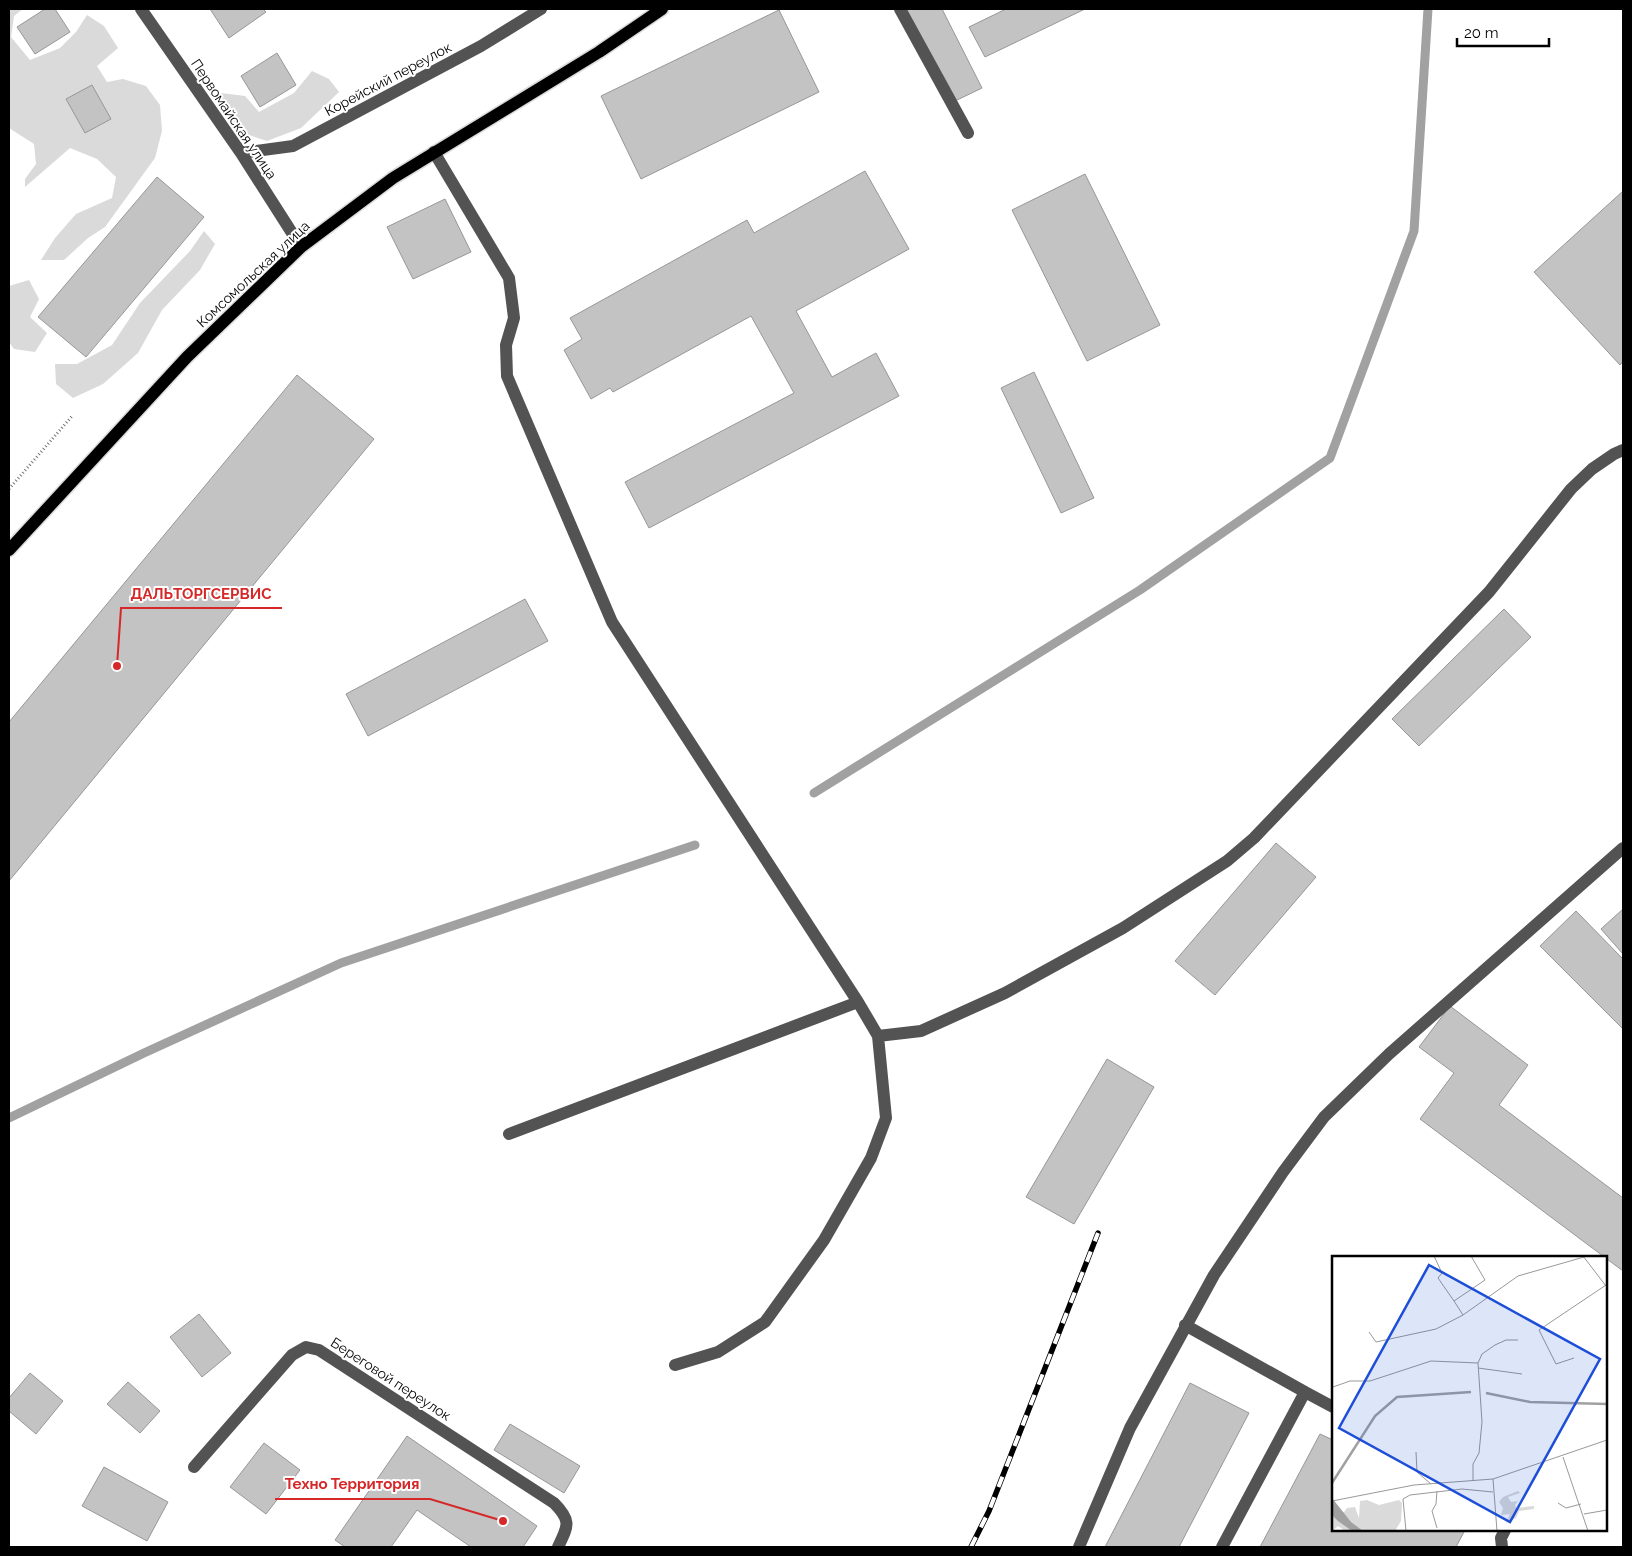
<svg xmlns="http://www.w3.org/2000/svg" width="1632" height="1556" font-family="Raleway,sans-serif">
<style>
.green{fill:#dadada}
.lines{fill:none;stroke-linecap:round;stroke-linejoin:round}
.stream{stroke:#a1a1a1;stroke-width:9}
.building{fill:#c3c3c3;stroke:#979797}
.major-casing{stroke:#dbdbdb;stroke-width:15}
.path{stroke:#757575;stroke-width:3;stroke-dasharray:1 2.5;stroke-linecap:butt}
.minor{stroke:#535353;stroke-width:12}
.major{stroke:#000;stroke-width:12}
.rail-casing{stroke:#000;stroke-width:5.5}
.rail{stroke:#fff;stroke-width:4;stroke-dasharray:11;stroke-linecap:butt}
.labels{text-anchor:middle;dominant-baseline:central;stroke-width:4;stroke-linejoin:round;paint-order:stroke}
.street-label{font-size:14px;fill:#000;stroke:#fff}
.inset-river{fill:none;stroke:#a1a1a1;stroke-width:2.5}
.inset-road{fill:none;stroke:#999;stroke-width:1}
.view{fill:#1d4ed8;fill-opacity:0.15;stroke:#1d4ed8;stroke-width:2.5}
.inset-edge{fill:none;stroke:#000;stroke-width:2.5}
.leader{fill:none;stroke:#d62828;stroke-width:2}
.callout-dot{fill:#d62828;stroke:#fff;stroke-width:2}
.callout-label{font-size:15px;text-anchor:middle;font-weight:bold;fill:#d62828;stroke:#fff;stroke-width:4;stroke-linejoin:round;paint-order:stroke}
</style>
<rect width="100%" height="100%" fill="#fff"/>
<path class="green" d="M9,9h14l-9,7 -3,21 19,23 30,-12 16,-16 11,-17 17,11 14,22 -21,18 10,16 16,-3 23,7 14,19 2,26 -7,27 -50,69 -17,11 -24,22h-23l14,-22 21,-24 36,-16 4,-21 -19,-18 -27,-11 -45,39v-8l11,-15 -2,-20 -25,-16z
M312,71l17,8 10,13 -38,36 -34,13 -18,-6 -28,-25v-17l24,3 14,16 35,-19z
M204,231l11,13 -15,26 -38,40 -24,43 -35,31 -30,14 -17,-14 -1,-20h22l35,-19 28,-42 50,-52z
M29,280l10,19 -9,18 17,16 -12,19 -21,-3 -5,-7v-56z"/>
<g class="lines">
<path class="stream" d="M814,793l326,-203 190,-132 84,-227 14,-222
M9,1118l135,-65 197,-90 354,-118"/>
</g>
<path class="building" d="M45,9h10l15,23 -35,22 -18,-27z
M210,9h53l3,3 -37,26z
M906,9h36l40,79 -29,14z
M1006,9h79l-100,48 -16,-30z
M779,10l40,82 -178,87 -40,-83z
M277,53l19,32 -36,22 -19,-31z
M92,85l19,34 -26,14 -19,-34z
M865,171l44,78 -113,62 36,66 44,-24 23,43 -250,132 -24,-46 169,-89 -43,-77 -138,76 -3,-4 -19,11 -27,-49 18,-11 -12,-21 177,-98 7,13z
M1085,174l75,151 -73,36 -75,-151z
M157,177l47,40 -118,140 -48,-40z
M1623,191v170l-3,4 -86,-93z
M445,199l26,53 -58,27 -26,-52z
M1034,372l60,126 -33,15 -60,-125z
M297,375l77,64 -365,442v-159z
M525,599l23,42 -180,95 -22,-42z
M1504,609l27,28 -112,109 -27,-27z
M1276,843l40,34 -101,118 -40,-34z
M1623,909v45l-22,-25z
M1576,911l47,48v70l-83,-83z
M1450,1006l78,59 -29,40 124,93v73l-203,-152 34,-46 -35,-26z
M1107,1059l47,28 -80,137 -48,-27z
M199,1314l32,39 -29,24 -32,-40z
M30,1373l33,28 -27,33 -27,-23v-13z
M128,1382l32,29 -20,22 -33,-29z
M1190,1383l59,30 -70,134h-74z
M510,1424l70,42 -16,27 -70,-43z
M1320,1434l13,6v90h132l-9,17h-196z
M407,1436l130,90 -14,21h-52l-54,-37 -26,37h-46l-10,-7z
M264,1443l36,27 -34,44 -36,-27z
M104,1467l64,35 -21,39 -65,-35z"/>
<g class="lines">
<g class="major-casing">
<path id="major" d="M9,550l178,-193 114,-110 92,-69 206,-126 63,-43"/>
</g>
<path class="path" d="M9,489l64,-74"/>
<path class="minor" d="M141,9l100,144 60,94
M900,9l68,124
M434,152l75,126 5,40 -8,27 1,31 105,246 246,380 20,34 8,82 -15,40 -47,82 -59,82 -47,30 -43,13
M241,153l52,-7 188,-100 60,-37
M878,1036l43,-5 84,-38 118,-65 104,-67 27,-23 235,-246 82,-103 21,-20 22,-15 9,-4
M509,1134l349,-132
M1185,1325l120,67 -83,155
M1305,1392l28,15
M194,1467l98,-112 14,-8 13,3 235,153c18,18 14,23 4,44
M1079,1547l51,-119 84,-153 69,-103 41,-55 65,-63 234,-206
M1502,1547l-1,-9 4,-8"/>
<use href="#major" class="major"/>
<g class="rail-casing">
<path id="rail" d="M971,1547l18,-36 109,-278"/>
</g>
<use href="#rail" class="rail"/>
</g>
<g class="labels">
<g class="street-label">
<text transform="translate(388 79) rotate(-28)">Корейский переулок</text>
<text transform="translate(234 119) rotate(56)">Первомайская улица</text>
<text transform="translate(253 274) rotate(-43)">Комсомольская улица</text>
<text transform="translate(391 1379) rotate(33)">Береговой переулок</text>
</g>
</g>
<g transform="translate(1332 1256)">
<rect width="275" height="275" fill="#fff"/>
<path d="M186,235l2,2 -12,4 3,5 7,-1 -3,4 1,3 18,-2v3l-15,2 -3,7 -10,5 4,-9 -9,1 2,-7 -4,-6 4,-5zM35,244l12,5 20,-5 3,3 -1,18 -6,10h-50l-7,-5 -6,5v-21l12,2 3,-4 8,-1 4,11 1,-17z" fill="#dadada"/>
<path d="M0,242l19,24 12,9h-11l-14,-10 -6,-6z" fill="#a1a1a1"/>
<path class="inset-river" d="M154,137l44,9 77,2M0,227l43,-67 22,-19 74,-5"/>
<path class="inset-road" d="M102,0l8,17 -4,5 16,23M251,0l23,30M131,59l-9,-14 31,-21 -14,-24M37,76l7,10 60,-13 27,-14 55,-39 66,-19M242,102l-18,6 -17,-34 67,-45M146,112l44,6M1,131l17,-6h20l61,-20 47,2M84,196l1,20 14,12M231,201l25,74M161,223l4,52M141,225v-17l6,-11 3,-31 -4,-59 4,-9 13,-9 11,-5h12M105,235l-1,13 -4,7 5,17M0,245l82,-16 79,-6 114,-39M226,247l8,5 15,-4M252,258l23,-4M74,275l-3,-32 7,-4 52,-6 31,3"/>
<path class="view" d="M97,9l171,94 -90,163 -171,-94z"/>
<rect width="275" height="275" class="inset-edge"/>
</g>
<path class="leader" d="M117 666L121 608H282M503 1521L430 1499H275"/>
<g class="callout-dot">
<circle cx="117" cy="666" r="5"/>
<circle cx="503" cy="1521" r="5"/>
</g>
<g class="callout-label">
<text x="201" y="599">ДАЛЬТОРГСЕРВИС</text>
<text x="352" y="1489">Техно Территория</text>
</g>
<rect width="1632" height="1556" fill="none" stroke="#000000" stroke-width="20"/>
<path d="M1457 38v8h92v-8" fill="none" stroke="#000000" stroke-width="2.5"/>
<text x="1464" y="38" font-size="15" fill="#000000" stroke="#ffffff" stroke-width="4" paint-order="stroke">20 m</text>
</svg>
